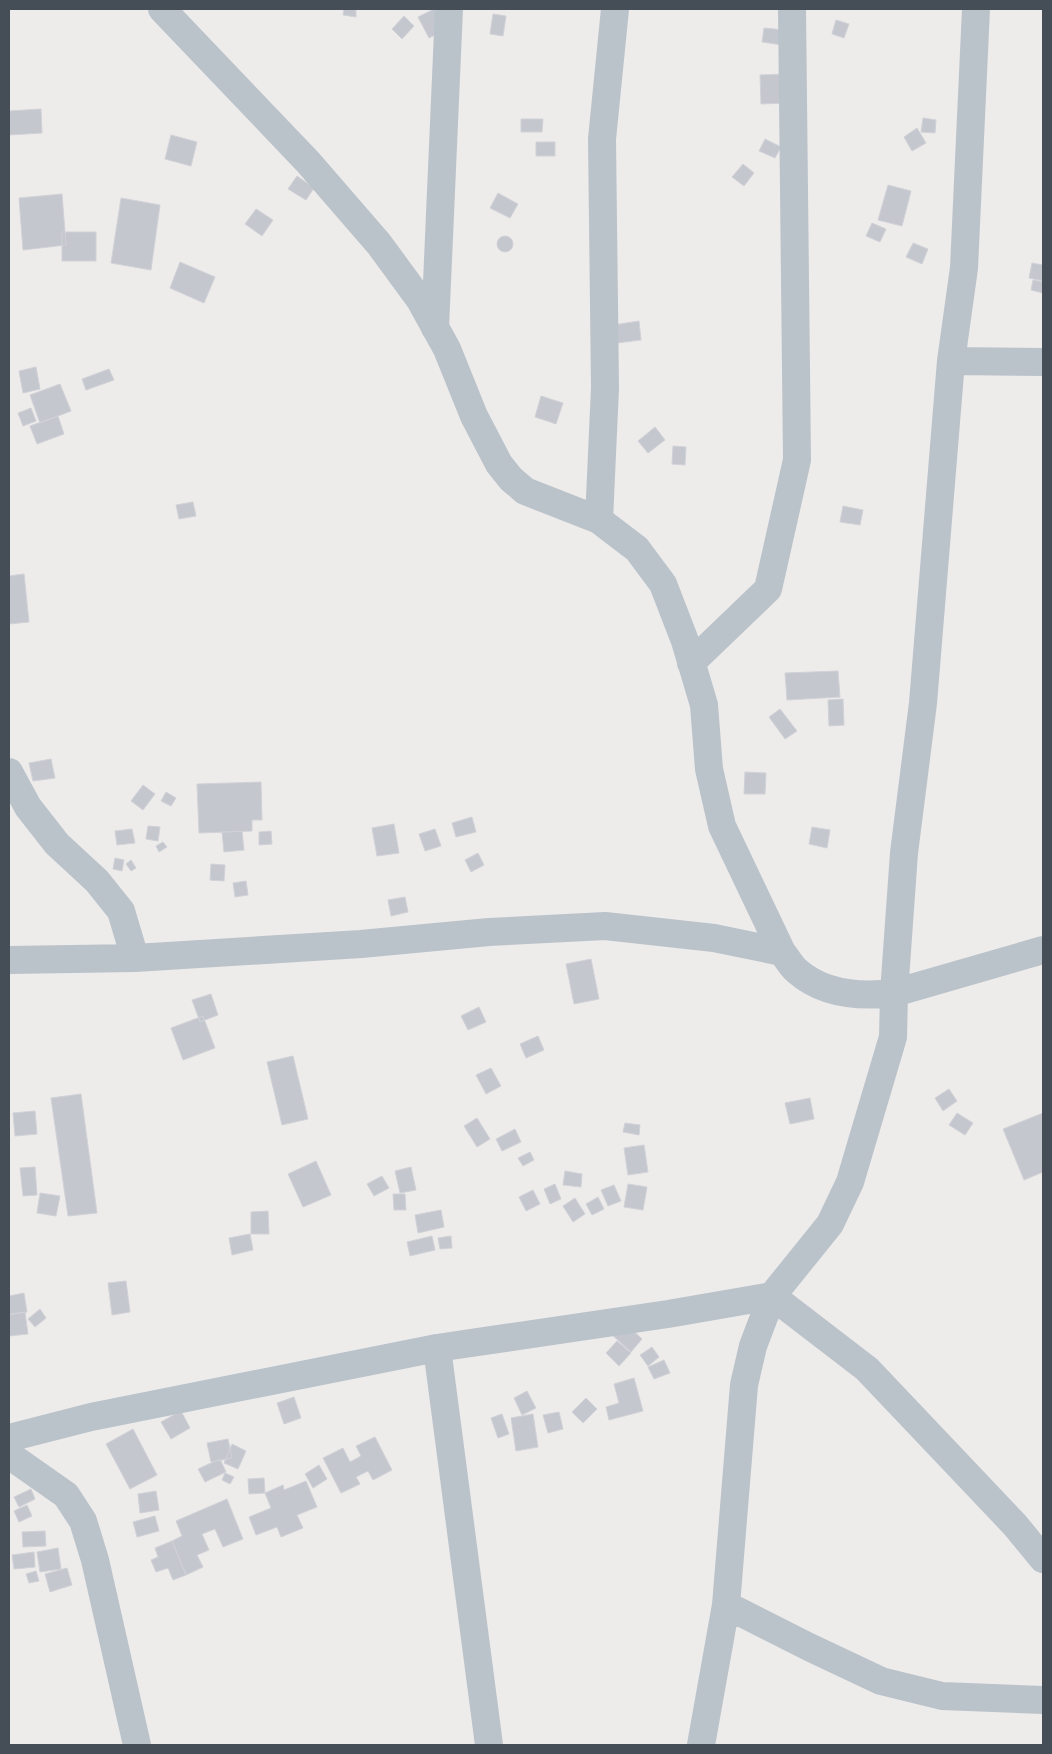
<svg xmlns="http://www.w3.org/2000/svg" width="1052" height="1754" font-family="'Sofia Sans Condensed',sans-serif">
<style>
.building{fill:#c5c7ce;stroke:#d0d2d7}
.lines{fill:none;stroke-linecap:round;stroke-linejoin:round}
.minor{stroke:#bac3ca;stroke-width:28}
</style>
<rect width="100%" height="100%" fill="#eeebeb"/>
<path class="building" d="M344,9h12v8l-13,-2z
M434,9h5l10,19 -20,10 -11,-21z
M493,14l13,2 -3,20 -13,-2z
M404,16l10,10 -12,13 -10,-10z
M836,20l13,4 -5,14 -12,-4z
M764,28l20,2 -2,15 -20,-3z
M785,74l1,29 -25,1 -1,-29z
M41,109l1,24 -33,2v-24z
M923,118l13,2 -1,13 -14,-1z
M521,119h22l-1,13h-21z
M917,128l9,15 -14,8 -8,-14z
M171,135l26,7 -6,24 -26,-7z
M765,139l16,8 -6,11 -16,-7z
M536,142h19v14h-19z
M743,164l11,9 -10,13 -12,-9z
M297,176l17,12 -8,12 -18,-11z
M888,185l23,6 -9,35 -24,-6z
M498,193l20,11 -8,14 -20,-10z
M62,194l4,51 -43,5 -4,-52z
M121,198l39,7 -9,65 -40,-7z
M256,209l17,11 -11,16 -17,-12z
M872,223l14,6 -6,13 -14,-6z
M62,232h34v29h-34z
M497 244a8 8 0 1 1 16 0a8 8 0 1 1-16 0Z
M913,243l15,6 -6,15 -16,-7z
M180,262l35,15 -11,26 -34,-15z
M1032,263l11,2v16l-14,-3z
M1033,280l10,2v11l-12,-3z
M639,321l2,19 -24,3 -3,-18z
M36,367l4,22 -17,4 -4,-22z
M109,369l5,11 -28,10 -4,-11z
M60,384l11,27 -31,12 -10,-28z
M541,396l22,7 -7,21 -21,-7z
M31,408l5,13 -13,5 -5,-13z
M58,416l6,18 -27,10 -7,-18z
M655,427l10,13 -17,13 -10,-12z
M673,446l13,1 -1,18 -13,-1z
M193,502l3,14 -17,3 -3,-14z
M843,506l20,4 -3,15 -20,-3z
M24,574l5,48 -20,2v-48z
M838,671l2,26 -53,3 -2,-27z
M843,699l1,26 -15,1 -1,-26z
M780,709l17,22 -12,8 -16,-22z
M51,759l4,19 -22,3 -4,-18z
M745,772l21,1 -1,21h-21z
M261,782l1,38h-10v11l-53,2 -2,-49z
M143,785l12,9 -12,16 -12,-9z
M166,792l10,6 -5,8 -10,-5z
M472,817l4,15 -20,5 -4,-14z
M394,824l5,29 -22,3 -5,-28z
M148,826l12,1 -2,14 -12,-2z
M812,827l18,3 -3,18 -18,-4z
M132,829l3,14 -18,2 -2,-14z
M435,829l6,17 -16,5 -6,-17z
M242,831l2,19 -20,2 -2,-20z
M271,831l1,13 -13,1v-13z
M163,842l4,5 -8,5 -3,-6z
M478,853l6,12 -13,7 -6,-12z
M115,858l9,2 -2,11 -9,-2z
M131,860l5,8 -5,3 -5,-7z
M211,864l14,1 -1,16 -14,-1z
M246,881l2,14 -13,2 -2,-14z
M405,897l3,15 -17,4 -3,-16z
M591,959l8,40 -25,5 -8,-40z
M211,994l7,21 -18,7 -8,-22z
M479,1007l7,15 -18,8 -7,-14z
M203,1016l12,32 -32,12 -12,-32z
M538,1036l6,14 -18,8 -6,-14z
M293,1056l15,63 -26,6 -15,-63z
M491,1068l10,18 -15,8 -10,-19z
M949,1089l8,12 -14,10 -8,-13z
M81,1094l16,119 -29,3 -17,-118z
M810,1098l4,21 -24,5 -5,-21z
M35,1111l2,23 -22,2 -2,-23z
M957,1113l16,10 -8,12 -16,-10z
M1043,1113v59l-19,8 -21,-51z
M477,1118l13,21 -13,8 -13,-21z
M625,1123l15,2 -1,10 -16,-3z
M515,1129l6,13 -19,9 -6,-12z
M644,1145l4,27 -20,3 -4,-27z
M530,1152l4,8 -11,6 -5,-8z
M316,1161l15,34 -28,12 -15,-33z
M35,1167l2,28 -14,1 -3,-28z
M411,1167l5,23 -16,3 -5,-22z
M565,1171l17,3 -1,13 -18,-2z
M382,1176l7,12 -15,8 -7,-12z
M555,1184l6,15 -11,5 -6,-15z
M628,1184l19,3 -4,23 -19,-3z
M614,1185l7,16 -13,5 -7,-16z
M533,1190l7,14 -14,7 -7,-14z
M40,1193l20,3 -4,20 -19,-3z
M393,1194h12l1,16h-12z
M598,1197l6,12 -12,6 -6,-11z
M575,1198l10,16 -12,8 -10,-16z
M441,1210l3,17 -26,6 -3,-18z
M268,1211l1,23h-18v-22z
M250,1234l3,16 -21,5 -3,-17z
M432,1236l3,14 -25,6 -3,-14z
M451,1236l1,12 -12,1 -2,-11z
M126,1281l4,31 -18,3 -4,-32z
M24,1293l3,19 -18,3v-19z
M40,1309l6,9 -11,9 -7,-8z
M25,1312l3,22 -19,2v-22z
M623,1321l19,18 -11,13 -20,-18z
M617,1341l14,12 -12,13 -13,-13z
M652,1347l7,10 -11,9 -8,-11z
M664,1360l6,13 -16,6 -6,-12z
M634,1378l9,33 -34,9 -3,-13 13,-4 -5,-19z
M527,1391l9,17 -14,7 -8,-17z
M294,1397l7,21 -17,6 -7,-21z
M586,1398l11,11 -14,14 -11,-11z
M181,1411l9,17 -19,11 -10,-17z
M559,1412l4,17 -15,4 -5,-18z
M502,1414l7,20 -11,4 -7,-20z
M533,1414l5,33 -22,4 -5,-33z
M133,1429l24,46 -27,14 -24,-45z
M375,1437l17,33 -19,10 -5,-9 -12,6 4,7 -19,9 -18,-35 20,-10 7,14 11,-6 -5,-10z
M228,1439l4,19 -21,4 -4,-19z
M232,1444l14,7 -8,18 -14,-6z
M220,1459l6,13 -21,10 -7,-13z
M319,1465l8,14 -14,9 -8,-14z
M225,1473l9,4 -4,7 -8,-4z
M264,1478l1,15 -16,1 -1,-15z
M306,1481l11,26 -20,8 6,13 -22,9 -4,-10 -21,8 -7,-18 22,-9 -6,-15 18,-8 1,5z
M31,1489l4,10 -16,8 -5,-10z
M156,1491l3,19 -19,3 -2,-19z
M227,1499l16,40 -20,8 -8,-18 -13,5 7,16 -12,5 6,12 -17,8 -14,-34 10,-5 -6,-15z
M27,1505l5,11 -13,6 -5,-11z
M155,1516l4,15 -22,6 -4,-15z
M45,1531l1,15 -23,1 -1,-15z
M172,1541l14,34 -13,5 -5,-12 -12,4 -5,-12 7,-3 -3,-9z
M58,1548l3,21 -21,3 -3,-20z
M34,1552l1,15 -21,2 -2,-14z
M67,1568l5,17 -22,7 -5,-18z
M36,1571l3,10 -10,2 -3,-9z"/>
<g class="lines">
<path class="minor" d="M162,9l146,153 71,82 41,56 27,49 27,67 25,48 12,15 14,12 74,29 38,29 26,35 22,57 19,64 5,64 13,57 60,126c5,6 9,14 15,19 27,24 63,26 97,22l149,-43
M435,328l14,-319
M951,361l92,1
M599,520l6,-132 -3,-249 13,-130
M691,663l77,-74 29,-129 -5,-451
M9,772l19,35 29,37 40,37 24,30 14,47
M9,960l126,-2 226,-14 128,-12 116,-6 109,12 68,14
M437,1348l52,397
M9,1438l82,-21 346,-69 231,-34 104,-18 95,73 148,156 28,34
M9,1455l57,40 17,26 12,39 42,185
M726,1605l83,42 72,34 61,15 101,4
M701,1745l25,-140 18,-220 9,-39 19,-50 58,-72 20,-42 43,-145 1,-44 10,-140 19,-150 28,-342 13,-93 12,-259"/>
</g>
<rect width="1052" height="1754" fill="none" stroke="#454e57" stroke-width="20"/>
</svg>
